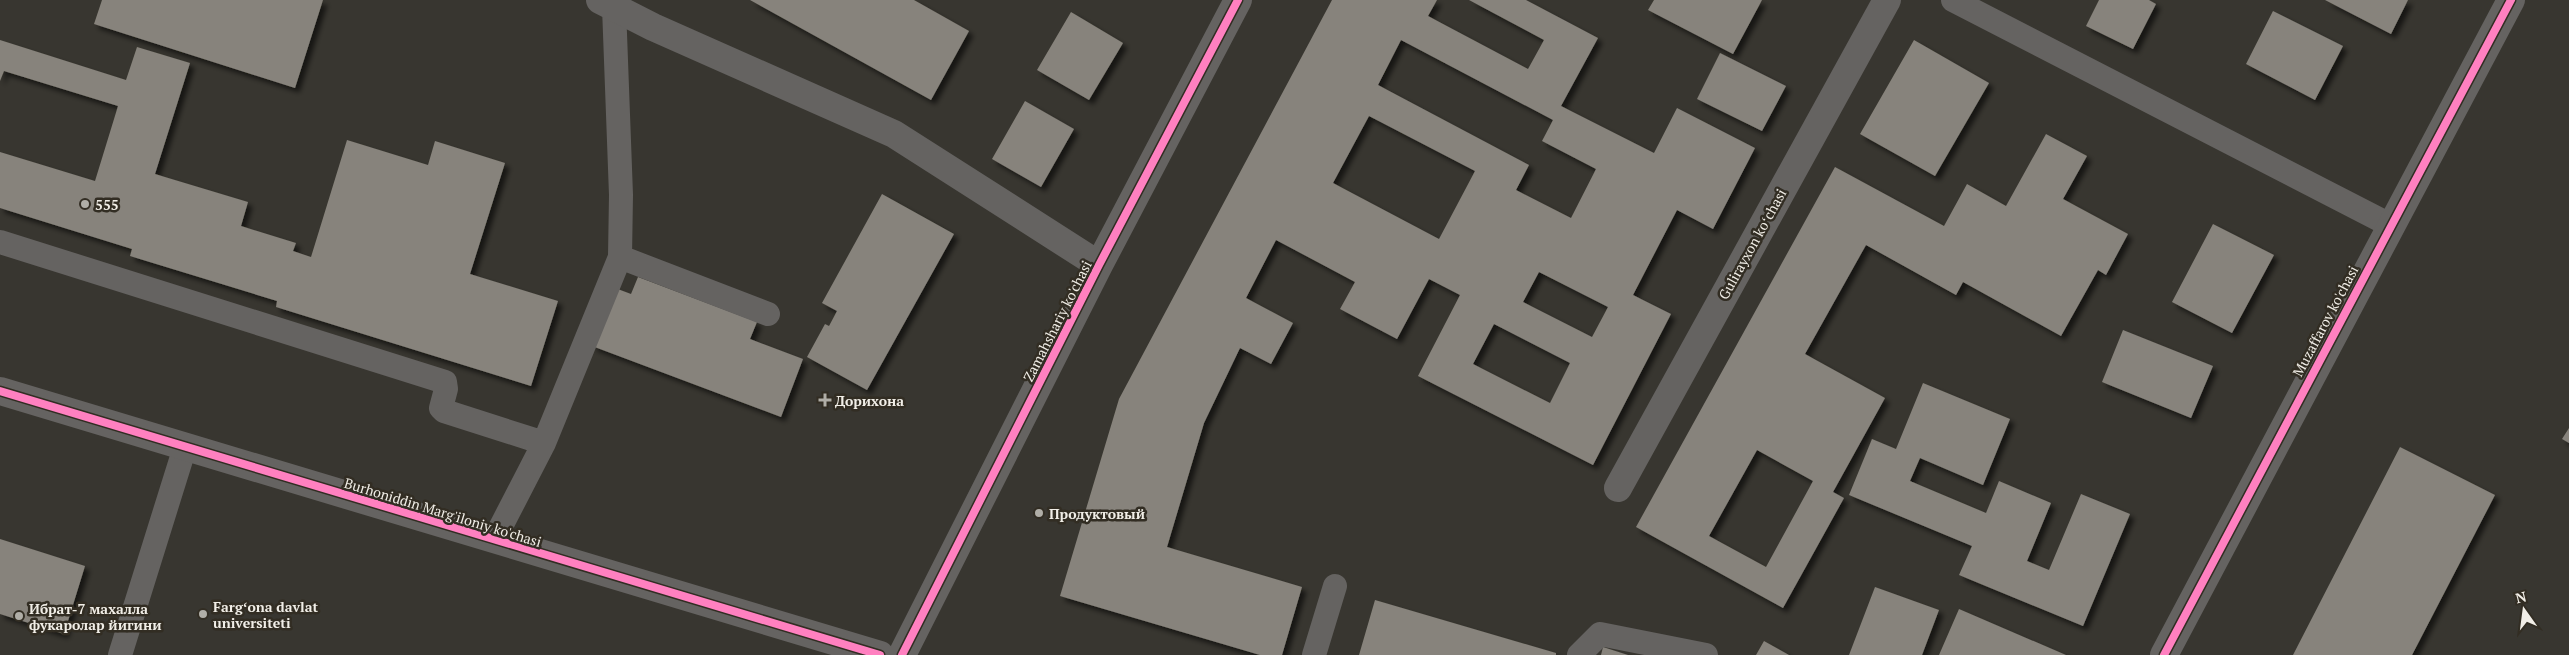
<svg xmlns="http://www.w3.org/2000/svg" width="2569" height="655" font-family="'PT Serif',serif">
<style>
.building{fill:#87837b;fill-rule:evenodd;filter:url(#shadow)}
.lines{fill:none;stroke-linecap:round;stroke-linejoin:round}
.service{stroke:#656361;stroke-width:24}
.minor{stroke:#656361;stroke-width:28}
.tertiary{stroke:#656361;stroke-width:28}
.cycleway-casing{stroke:#322d23;stroke-width:11}
.cycleway{stroke:#ff80c0;stroke-width:8}
.poi-dot{fill:#b0aea7;stroke:#322d23;stroke-width:2}
.labels{text-anchor:middle;dominant-baseline:central;stroke-width:5;stroke-linejoin:round;paint-order:stroke}
.poi-label{font-size:14px;font-weight:bold;fill:#f1eee7;stroke:#322d23;text-anchor:start}
.street-label{font-size:14px;fill:#f1eee7;stroke:#322d23}
</style>
<defs>
<filter id="shadow"><feDropShadow dx="4.5" dy="4.5" stdDeviation="2.5" flood-color="#0009"/></filter>
</defs>
<rect width="100%" height="100%" fill="#383630"/>
<path class="building" d="M102,0h221l-28,88 -201,-64z
M750,0h164l55,31 -38,69z
M1332,0h105l-9,16 100,53 16,-29 -75,-40h57l72,38 -37,68 93,47 23,-45 78,40 -42,81 -36,-19 -44,85 38,19 -78,151 -175,-89 42,-81 -31,-16 -32,60 -57,-30 15,-27 -79,-42 -30,58 47,25 -22,41 -31,-16 -36,75 -37,124 135,40 -20,68h-22l-200,-59 59,-197zM1401,40l152,80 -11,21 54,28 -25,49 -55,-28 13,-25 -151,-80zM1369,116l106,55 -36,68 -106,-56zM1539,272l69,35 -16,30 -69,-35zM1494,324l76,39 -20,40 -77,-39z
M1654,0h108l-29,54 -85,-44z
M2099,0h50l7,4 -23,45 -47,-23z
M2325,0h83l-17,34z
M2273,11l70,35 -28,54 -69,-36z
M1071,12l52,31 -34,57 -52,-30z
M0,40l126,40 11,-33 53,16 -35,111 93,28 -7,24 55,17 -3,8 18,6 36,-117 81,25 7,-24 70,22 -35,111 88,27 -27,85 -255,-79 1,-6 -147,-45 2,-7 -132,-41v-56l95,29 23,-75 -114,-35 -4,10z
M1914,40l75,43 -54,93 -75,-42z
M1720,53l66,33 -24,45 -65,-32z
M1025,101l49,28 -33,58 -49,-28z
M2046,134l41,22 -24,43 65,35 -22,41 -8,-5 -37,66 -98,-54 -7,13 -90,-50 -61,109 80,44 -52,94 11,6 -61,110 -147,-81 199,-360 109,59 23,-42 39,22zM1757,450l56,31 -47,86 -57,-31z
M882,194l72,40 -87,156 -60,-33 18,-33 4,2 8,-15 -15,-8z
M2213,224l61,31 -42,78 -60,-31z
M638,277l119,45 -7,17 53,20 -22,58 -189,-71 23,-58 16,6z
M2123,330l90,36 -22,52 -89,-36z
M1923,383l87,36 -27,66 -63,-27 -10,23 76,32 13,-32 52,22 -24,58 22,9 32,-76 49,20 -47,112 -124,-51 13,-29 -123,-51 23,-56 24,10z
M2569,428v15l-7,-4z
M2400,447l95,48 -83,160h-119z
M0,539l85,27 -21,68 -64,-20z
M1875,587l64,23 -17,45h-73z
M1375,600l181,53v2h-197z
M1959,609l107,46h-127z
M1764,641l25,14h-33z
M1603,647l25,8h-27z"/>
<g class="lines">
<path class="service" d="M1953,0l437,225
M0,242l445,140 1,7 -5,19 3,3 100,32
M620,257l148,57
M494,540l50,-97 76,-186 1,-62 -7,-188
M120,655l65,-208
M1314,655l21,-69
M1579,655l21,-21 106,21"/>
<path class="minor" d="M600,0l53,27 241,107 205,131
M1618,488l269,-488
M902,655l197,-390 139,-265
M2164,655l347,-655"/>
<path class="tertiary" d="M0,391l880,264"/>
<g class="cycleway-casing">
<path id="cycleway" d="M0,391l880,264
M902,655l197,-390 139,-265
M2164,655l347,-655"/>
</g>
<use href="#cycleway" class="cycleway"/>
</g>
<g class="poi-dot">
<circle cx="85" cy="204" r="5"/>
<path d="M822.5 392.5h5v5h5v5h-5v5h-5v-5h-5v-5h5z"/>
<circle cx="1039" cy="513" r="5"/>
<circle cx="203" cy="614" r="5"/>
<circle cx="19" cy="616" r="5"/>
</g>
<g class="labels">
<g class="poi-label">
<text x="95" y="204">555</text>
<text x="835" y="400">Дорихона</text>
<text x="1049" y="513">Продуктовый</text>
<text x="213" y="606">Fargʻona davlat<tspan x="213" dy="16">universiteti</tspan></text>
<text x="29" y="608">Ибрат-7 махалла<tspan x="29" dy="16">фукаролар йигини</tspan></text>
</g>
<g class="street-label">
<text transform="translate(1752 244) rotate(-61)">Gulirayxon koʻchasi</text>
<text transform="translate(1057 321) rotate(-63)">Zamahshariy ko'chasi</text>
<text transform="translate(2325 321) rotate(-62)">Muzaffarov ko'chasi</text>
<text transform="translate(443 512) rotate(17)">Burhoniddin Marg'iloniy ko'chasi</text>
</g>
</g>
<g transform="translate(2524 610) rotate(346)" stroke="#322d23" stroke-width="4" paint-order="stroke">
<path d="M0-4L9 19L0 12L-9 19Z" fill="#f1eee7"/>
<text y="-8" font-size="14" font-weight="bold" text-anchor="middle" fill="#f1eee7">N</text>
</g>
</svg>
